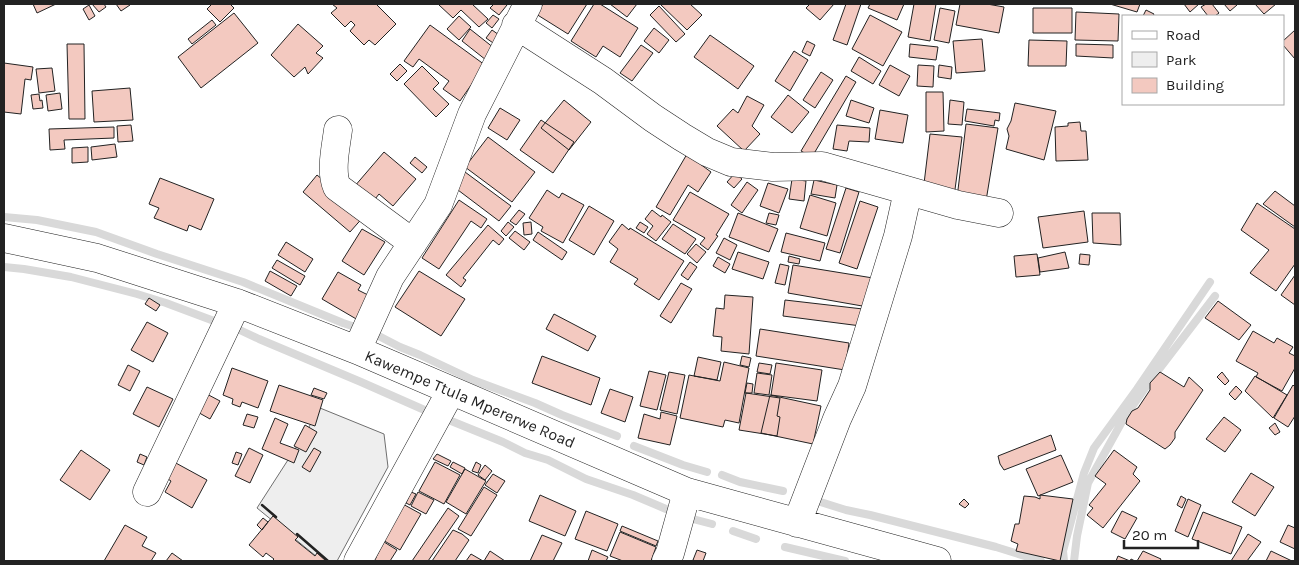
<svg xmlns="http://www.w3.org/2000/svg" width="1299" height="565" font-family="Karla,sans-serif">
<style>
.green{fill:#eee;stroke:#6f6f6f}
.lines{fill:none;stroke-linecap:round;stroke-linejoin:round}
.stream{stroke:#d9d9d9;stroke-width:8}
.building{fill:#f3c9c0;stroke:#222}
.minor-casing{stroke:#222;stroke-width:29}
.minor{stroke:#fff;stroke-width:28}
.wall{stroke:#222;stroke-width:2.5}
.labels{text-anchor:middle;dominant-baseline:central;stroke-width:4;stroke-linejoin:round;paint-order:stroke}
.street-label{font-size:16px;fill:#222;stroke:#fff}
</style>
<rect width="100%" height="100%" fill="#fff"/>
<path class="green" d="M320,408l64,26 4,33 -51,94h-15l-65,-53 49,-76z"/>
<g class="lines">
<path class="stream" d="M4,217l33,3 59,12 61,22 86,28 100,41 15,5 2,-2
M4,267l20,2 47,8 66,17 29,9 48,18 13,3 32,15 102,43 68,30 74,30 22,11 23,7 38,19 47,16 33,14
M371,332l29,15 20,8 53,25 62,23 27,12 55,21
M634,446l49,19 24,7
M722,475l18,7 43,9
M811,499l35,11 24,5 126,32 45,14
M689,518l23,6
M733,531l23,8
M785,547l60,14
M1064,561l-1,-10 21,-78 10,-25 43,-59 73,-107
M1074,561l3,-25 11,-53 36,-65 29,-41 62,-81"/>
</g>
<path class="building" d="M33,4h23l-19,9z
M92,4h12l2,3 -7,5z
M116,4h14v1l-9,6z
M212,4h18l4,4 -14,14 -13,-13z
M332,4h44l20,20 -21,21 -6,-5 -5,5 -14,-14 5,-6 -4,-4 -6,6 -14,-14 6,-5z
M440,4h32l16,15 -9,8 -18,-17 -8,8 -14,-13z
M494,4h11l2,1 -8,10 -9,-7z
M543,4h44l-19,30 -32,-20z
M594,4h6l38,24 -18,29 -17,-11 -7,11 -25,-16z
M610,4h27l-10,13z
M660,4h30l12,11 -15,15z
M810,4h24l-14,16 -14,-12z
M846,4h15l-14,41 -14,-5z
M870,4h34l-7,16 -29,-12z
M914,4h22l-6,37 -22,-4z
M960,4h27l17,3 -5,26 -43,-8z
M1110,4h30l-3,8z
M1184,4h15l-9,8z
M1206,4h6l7,9 -4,3h-7l-7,-9z
M1224,4h12l1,1 -7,6z
M1255,4h21l-12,10z
M89,5l6,11 -6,4 -6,-11z
M659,6l26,28 -9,8 -26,-27z
M940,8l15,3 -6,32 -15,-3z
M1033,8h39v25h-39z
M1146,10l8,4 -1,2h-10z
M1076,12l43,2 -1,27 -43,-1z
M234,13l24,30 -57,45 -23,-31z
M493,15l6,4 -7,9 -6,-5z
M870,15l32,17 -19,34 -31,-17z
M459,16l12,11 -12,13 -12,-11z
M212,20l4,5 -24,19 -4,-5z
M298,24l25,22 -7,7 7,5 -15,16 -3,-7 -11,10 -23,-22z
M430,25l55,40 -25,36 -17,-12 6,-8 -30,-22 -6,8 -9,-6z
M654,28l15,12 -10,13 -15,-12z
M470,29l24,19 -8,12 -24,-19z
M492,30l10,7 -6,8 -10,-7z
M1295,30v29l-12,-14v-4z
M710,35l44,31 -16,23 -44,-32z
M982,39l3,32 -29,2 -3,-32z
M1029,40l38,1 -1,25h-38z
M807,41l8,4 -5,11 -8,-4z
M67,44h17l1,75h-16z
M910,44l28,3 -2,13 -27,-3z
M1076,44l37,1v13l-37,-2z
M641,45l12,8 -21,28 -12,-8z
M794,51l14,9 -18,31 -15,-10z
M859,57l22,14 -8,13 -22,-13z
M4,63l29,4 -2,13 -6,-1 -4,35 -17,-2z
M400,64l7,7 -10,10 -7,-7z
M890,65l20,11 -11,20 -20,-11z
M918,65l16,1 -1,21 -16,-1z
M939,65l13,2 -1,12 -13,-2z
M422,66l17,17 -6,6 16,15 -13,13 -32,-33z
M52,68l3,23 -16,2 -3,-24z
M821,72l12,8 -18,28 -12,-8z
M846,76l10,6 -44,75 -11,-6z
M130,88l3,32 -39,2 -2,-31z
M926,92h17l1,39 -18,1z
M60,93l2,16 -14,2 -2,-16z
M39,94l1,7 2,-1 1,8 -10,1 -2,-14z
M788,95l21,17 -17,21 -21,-16z
M747,96l17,9 -12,21 8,8 -16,17 -27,-25 16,-17 5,4z
M564,100l27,22 -22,28 -28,-22z
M851,100l23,8 -5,15 -23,-7z
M950,100l14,2 -2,23 -14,-1z
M1015,103l41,8 -12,49 -38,-11 3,-13 -2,-7 4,-8z
M500,108l20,12 -13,20 -19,-12z
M967,109l33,4 -1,8 -4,-1 -1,6 -29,-5z
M880,110l28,5 -5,28 -28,-4z
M541,120l33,22 -21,31 -33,-23z
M1080,122l1,9h5l2,29 -32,1 -1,-34 13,-1v-3z
M966,124l32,4 -12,73 -29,-3z
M131,125l2,16 -15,1 -1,-16z
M837,125l33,3 -1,14 -20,-1 -2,10 -14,-2z
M114,127v11l-50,2 1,9 -15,1 -1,-21z
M930,134l32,3 -8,60 -31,-5z
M488,137l47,35 -23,30 -47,-35z
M115,144l2,13 -25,3 -1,-13z
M88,147v15l-16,1v-15z
M384,152l32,27 -23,27 -14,-12 -7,9 -18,-16z
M687,154l15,8 -2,2 11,8 -13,20 -10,-7 -18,30 -14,-8z
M415,157l12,10 -5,6 -12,-10z
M465,172l46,34 -12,15 -45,-34z
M735,173l7,6 -8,9 -7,-6z
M317,175l48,40 -15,17 -47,-40z
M160,178l54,21 -13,31 -12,-5 -2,6 -33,-13 5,-10 -10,-4z
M792,179l14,2 -2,20 -15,-2z
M814,180l23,5 -2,13 -24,-4z
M747,182l11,8 -16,23 -11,-8z
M768,183l20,6 -9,24 -19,-7z
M846,188l13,4 -19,61 -14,-4z
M547,190l12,8 3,-5 22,12 -21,38 -22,-12 2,-4 -14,-9z
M1275,191l20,15v21l-32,-23z
M690,192l39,22 -13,21 2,1 -10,14 -8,-6 5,-6 -32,-18z
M810,195l26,8 -9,33 -27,-8z
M459,200l28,19 -6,9 -10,-7 -32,48 -17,-11z
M860,201l18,6 -21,62 -18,-6z
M1257,203l38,26v35l-19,27 -26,-18 19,-23 -28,-20z
M589,206l25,15 -20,34 -25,-15z
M519,210l6,4 -9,11 -6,-4z
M652,210l9,7 1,-2 9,7 -15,19 -9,-7 6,-8 -8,-7z
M1084,211l4,31 -45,6 -5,-31z
M738,213l40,16 -9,23 -40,-15z
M769,213l10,2 -3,10 -10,-2z
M1092,213h28l1,32 -28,-2z
M508,222l6,5 -8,9 -5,-5z
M531,222l1,12 -8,1 -1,-12z
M640,222l8,5 -4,6 -8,-5z
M622,224l7,6 1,-2 54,33 -25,39 -25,-16 4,-5 -28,-17 8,-13 -9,-7z
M673,224l23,15 -11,15 -23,-15z
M488,225l16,14 -5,6 -6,-5 -30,38 3,2 -5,7 -15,-12z
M362,229l23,13 -21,33 -22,-14z
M515,231l15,11 -6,8 -15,-12z
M538,232l29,20 -5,8 -29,-20z
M786,233l39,10 -5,18 -39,-9z
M724,238l13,7 -7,15 -14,-7z
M286,242l27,17 -8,13 -27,-17z
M696,244l10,8 -9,11 -10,-9z
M738,252l31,10 -6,17 -31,-10z
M1065,252l4,16 -29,4 -2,-14z
M1037,254l3,21 -24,2 -2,-21z
M1080,254l10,1 -1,10 -10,-1z
M789,256l11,3 -1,5 -11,-2z
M718,257l12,7 -5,9 -12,-7z
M277,260l28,16 -5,9 -28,-17z
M690,262l7,5 -9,13 -7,-5z
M780,264l9,2 -4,19 -10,-2z
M793,265l80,13 -5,29 -80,-14z
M270,271l27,15 -6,10 -26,-15z
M419,271l46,28 -24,37 -46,-29z
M338,272l23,13 -3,5 14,7 -14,23 -36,-21z
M1295,275v30l-14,-10z
M681,283l11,6 -21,34 -11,-7z
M725,295l28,2 -4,57 -28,-3 1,-14 -9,-1 3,-28 8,1z
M149,298l11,7 -4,6 -11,-7z
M785,300l78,9 -2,17 -78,-10z
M1218,301l33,24 -12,15 -34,-22z
M554,314l42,22 -8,15 -42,-22z
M147,322l21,11 -15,29 -22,-12z
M760,329l89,14 -4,27 -89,-14z
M1253,331l21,12 3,-5 16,9 -4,6 6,3v12l-13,23 -26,-14 2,-4 -22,-12z
M542,356l58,22 -9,27 -59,-22z
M742,356l9,2 -2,9 -9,-2z
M698,357l23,5 -4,18 -23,-4z
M724,362l25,6 -10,55 -14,-3 -2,7 -43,-9 9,-43 31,6z
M759,363l13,2 -2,9 -13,-2z
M776,363l46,7 -5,31 -46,-6z
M128,365l12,6 -10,20 -12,-6z
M232,368l36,13 -10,27 -16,-6 -2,5 -8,-3 1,-5 -10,-4z
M649,371l17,4 -9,35 -17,-4z
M669,372l16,3 -8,39 -17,-4z
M1160,372l24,15 5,-10 14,13 -28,42v6l-5,7 -5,4 -39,-25 1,-5 5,-8 6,-3 12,-18v-7z
M1222,372l7,9 -4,4 -8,-8z
M757,373l15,2 -3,20 -15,-2z
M1255,376l32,19 -14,23 -28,-27z
M747,383l6,1 -1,9h-7z
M279,385l44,15 -8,26 -45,-15z
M1293,385l2,2v29l-7,11 -14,-9z
M1236,386l6,6 -7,8 -6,-6z
M147,387l26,12 -14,28 -26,-13z
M314,388l13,5 -3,6 -13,-4z
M610,389l23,8 -8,25 -24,-9z
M203,392l17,9 -10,18 -16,-9z
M746,393l34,5 -3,18 3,1 -3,19 -38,-6z
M770,395l51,11 -8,38 -52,-11z
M661,412l16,4 -7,29 -32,-7 6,-24 16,5z
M247,414l11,3 -4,11 -11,-3z
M1224,417l17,13 -16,22 -19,-13z
M275,418l13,6 -8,19 19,7 -5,13 -32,-14z
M1275,423l5,9 -5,3 -6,-7z
M305,425l12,7 -11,20 -12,-6z
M1051,435l5,15 -52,20 -4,-6 -2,-8z
M249,448l14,7 -13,28 -15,-7z
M314,448l7,4 -11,20 -8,-5z
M81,450l29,20 -20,30 -30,-20z
M1114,450l23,17 -4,7 7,7 -37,47 -16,-13 6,-7 -4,-3 17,-21 -11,-8z
M236,452l6,2 -4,11 -6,-2z
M140,454l7,3 -3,8 -7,-3z
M437,454l14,7 -3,5 -15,-7z
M1061,455l12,27 -35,14 -12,-27z
M174,462l33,18 -15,28 -27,-16 6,-11 -6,-4z
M435,462l25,13 -16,29 -25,-13z
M453,462l12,6 -3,6 -12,-7z
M476,462l5,3 -3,8 -6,-2z
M485,465l7,6 -7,9 -7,-5z
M465,469l21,12 -20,33 -20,-12z
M1251,473l23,14 -19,29 -23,-14z
M493,474l12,7 -8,12 -12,-8z
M484,487l13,8 -26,41 -13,-7z
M411,492l5,2 -6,11 -4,-2z
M418,492l16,8 -8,14 -15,-8z
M540,495l36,16 -11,25 -36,-15z
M1040,495l33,4 -13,62 -44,-10 2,-7 -7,-3 4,-17h4l5,-28 11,1 5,2z
M1181,496l5,3 -4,9 -5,-3z
M964,499l5,5 -4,4 -6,-4z
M1188,499l13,6 -13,32 -13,-6z
M401,503l20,11 -21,36 -19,-11z
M448,508l11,8 -31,45h-16z
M586,511l32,13 -11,27 -32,-12z
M1122,511l15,7 -12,21 -14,-7z
M1203,512l39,15 -11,27 -39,-15z
M273,516l25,21 -3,3 20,16 2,-3 9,8h-54l2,-2 -8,-6 -3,4 -14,-12z
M263,518l5,4 -6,8 -5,-5z
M125,525l22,12 -5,9 14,7 -5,8h-47z
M1288,525l7,3v21l-15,-7z
M622,526l36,15 -2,5 -36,-15z
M453,530l9,4 7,6 -14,21h-23z
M620,532l36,15 -5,14h-28l-13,-5z
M1248,534l13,8 -14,19h-16z
M542,535l20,8 -9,18h-23z
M384,542l13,8 -7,11h-16l2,-3v-1z
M592,550l16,7 -2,4h-18z
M697,550l9,3 -3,8h-7l-3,-1z
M490,551l15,10h-21z
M1143,551l18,8 -1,2h-23z
M1271,551l21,10h-26z
M172,553l11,8h-17z
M471,554l12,7h-17z
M1118,556l12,5 1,-2 4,2h-19z"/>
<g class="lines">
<g class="minor-casing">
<path id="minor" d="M516,25l87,56 50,37 29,19 25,15 24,10 42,5 49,-1 136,39 41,8
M338,130c-2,16 -8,41 -1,57l76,56
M4,238l93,20 140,45 120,47 330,142 250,69
M357,350l33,-73 48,-72 34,-91 56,-110
M147,492l90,-189
M797,523l40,-104 15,-33 46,-150 10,-45
M358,561l93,-170
M666,561l4,-8 17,-61"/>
</g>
<use href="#minor" class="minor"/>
<path class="wall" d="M262,505l14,12
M297,534l31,27"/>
</g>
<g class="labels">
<g class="street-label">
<text transform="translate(470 399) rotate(23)">Kawempe Ttula Mpererwe Road</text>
</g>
</g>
<rect width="1299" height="565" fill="none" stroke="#222222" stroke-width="10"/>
<rect x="1122" y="15" width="162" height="90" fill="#ffffff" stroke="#a7a7a7"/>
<rect x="1132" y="31" width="25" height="8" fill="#ffffff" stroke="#a7a7a7"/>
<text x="1166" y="40" font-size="15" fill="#222222">Road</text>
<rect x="1132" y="52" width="25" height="15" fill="#eeeeee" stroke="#a7a7a7"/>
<text x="1166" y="65" font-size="15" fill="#222222">Park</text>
<rect x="1132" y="78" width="25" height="15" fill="#f3c9c0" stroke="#a7a7a7"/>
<text x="1166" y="90" font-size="15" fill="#222222">Building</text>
<path d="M1124 540v8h74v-8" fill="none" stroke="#222222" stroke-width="2.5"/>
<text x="1132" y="540" font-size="15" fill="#222222" stroke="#ffffff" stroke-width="4" paint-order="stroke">20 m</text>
</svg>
